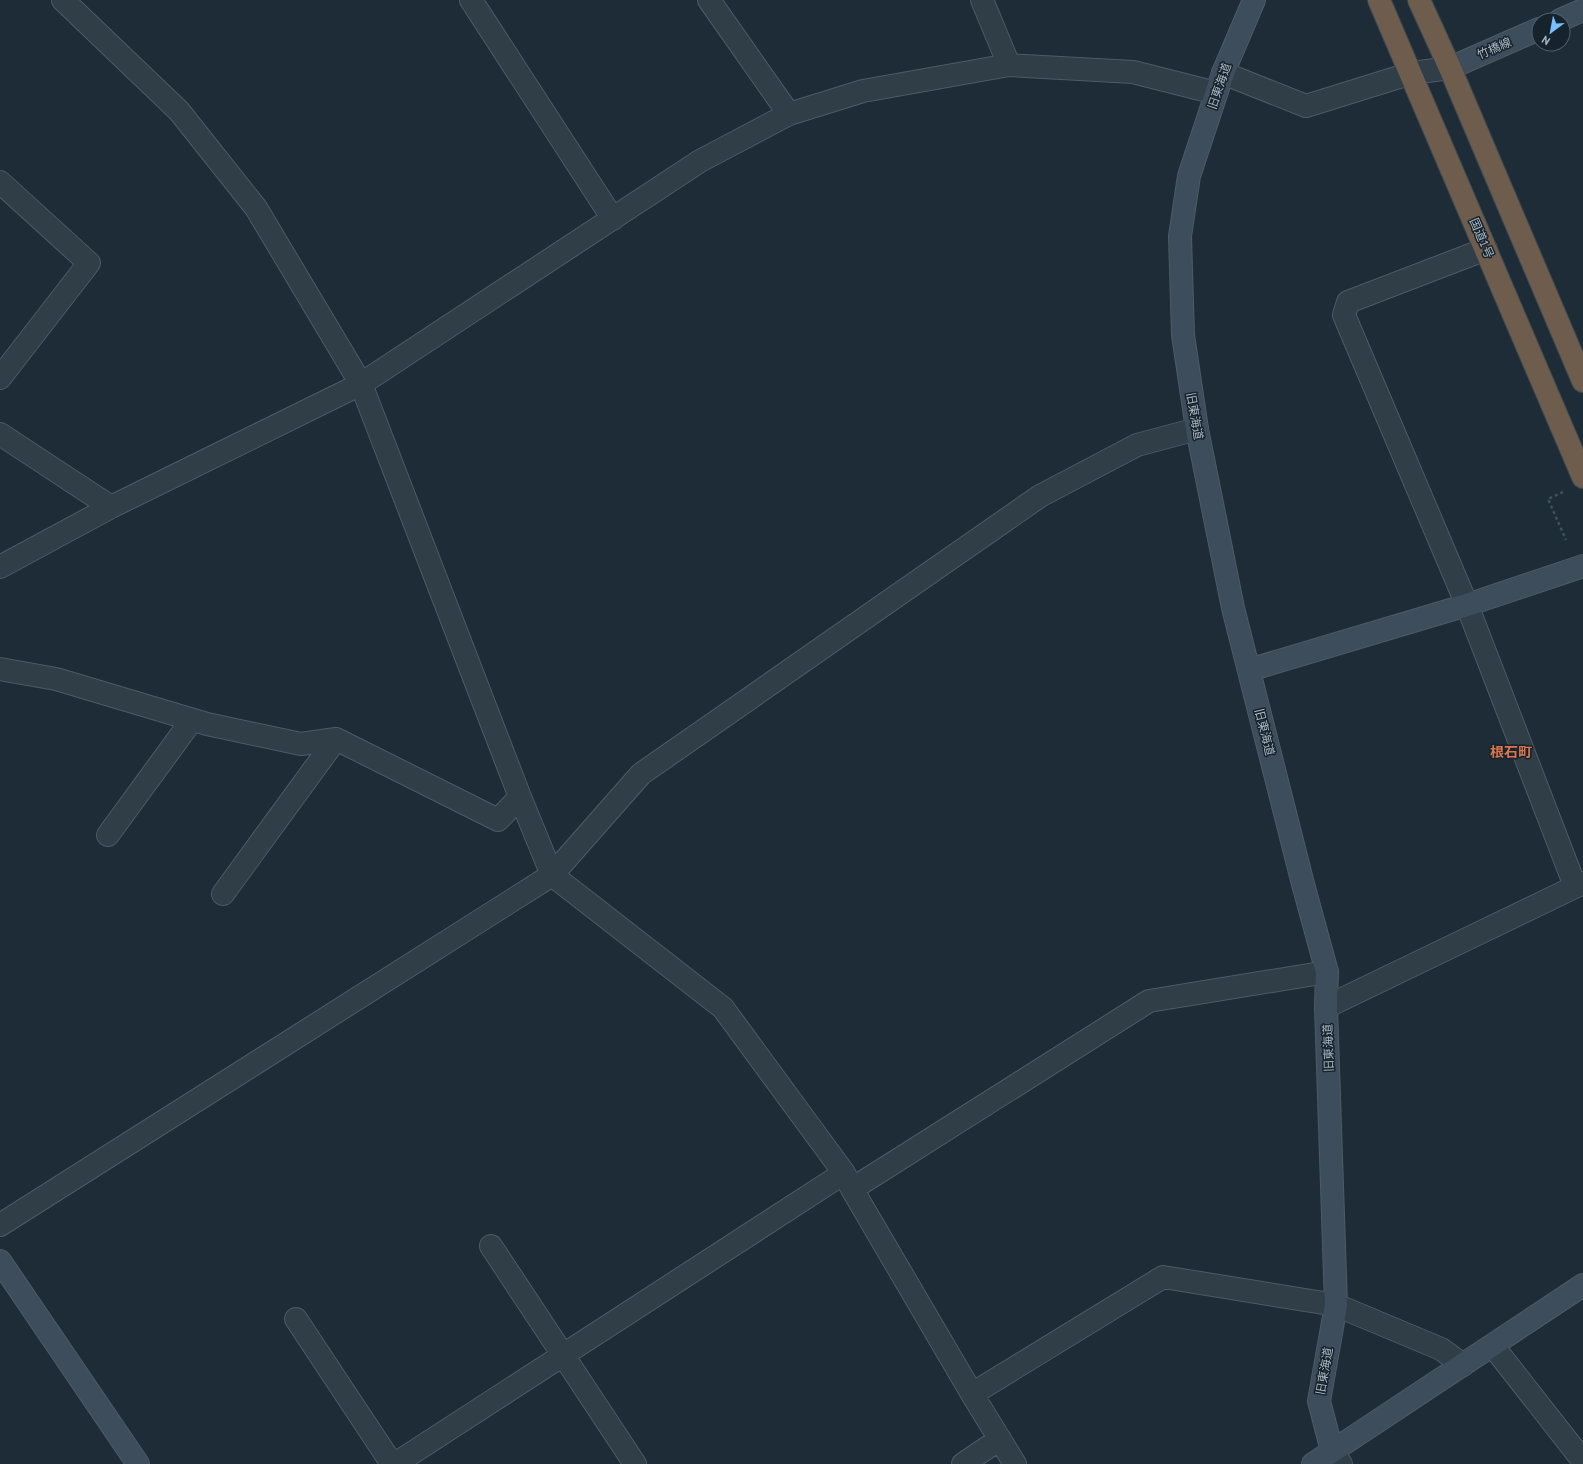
<svg xmlns="http://www.w3.org/2000/svg" width="1583" height="1464" font-family="'PT Sans','Noto Sans JP',sans-serif">
<style>
.lines{fill:none;stroke-linecap:round;stroke-linejoin:round}
.street-casing{stroke:#4e5b66;stroke-width:24}
.secondary-casing{stroke:#4e5b66;stroke-width:24}
.highway-casing{stroke:#3b4852;stroke-width:24}
.path{stroke:#3c5554;stroke-width:2.5;stroke-dasharray:3 3;stroke-linecap:butt}
.street{stroke:#303e48;stroke-width:22}
.secondary{stroke:#3e4d5b;stroke-width:22}
.highway{stroke:#6e5c4d;stroke-width:22}
.labels{text-anchor:middle;dominant-baseline:central;stroke-width:3;stroke-linejoin:round;paint-order:stroke}
.street-label{font-size:12px;fill:#aab9c5;stroke:#16222c}
.quarter-label{font-size:14px;font-weight:bold;fill:#dd764d;stroke:#16222c}
</style>
<rect width="100%" height="100%" fill="#1d2c37"/>
<g class="lines">
<g class="street-casing">
<path id="street" d="M63,0l116,111 77,97 105,176 159,413 32,78 171,133 121,165 8,16 120,205 43,70
M471,0l142,219
M709,0l80,114
M982,0l27,65
M1223,73l83,33 106,-33 38,-5
M0,182l89,81 -89,115
M1486,249l-138,53 -4,13 123,290 108,281
M0,434l111,73
M0,567l111,-60 250,-123 339,-223 89,-47 74,-23 146,-26 124,7 83,21
M0,669l56,10 151,45 94,20 35,-5 162,81 22,-23
M108,835l84,-115
M223,894l113,-155
M1326,1007l257,-124
M852,1189l297,-188 178,-29
M0,1225l552,-350 89,-101 399,-278 97,-51 60,-16
M491,1246l144,218
M296,1319l96,145
M1493,1346l90,115
M972,1394l191,-117 173,28 105,44 22,16
M1332,1451l9,13
M395,1464l449,-291
M963,1464l37,-25"/>
</g>
<g class="secondary-casing">
<path id="secondary" d="M1254,0l-31,73 -34,103 -9,60 3,99 14,94 36,179 70,276 24,88 -1,35 10,298 -17,96 13,50
M1560,20l23,-10
M1450,68l89,-39
M1249,670l218,-65 116,-39
M0,1261l138,203
M1313,1464l270,-179"/>
</g>
<g class="highway-casing">
<path id="highway" d="M1379,0l204,477
M1419,0l31,68 133,313"/>
</g>
<path class="path" d="M1563,492l-15,7 18,41"/>
<use href="#street" class="street"/>
<use href="#secondary" class="secondary"/>
<use href="#highway" class="highway"/>
</g>
<g class="labels">
<g class="street-label">
<text transform="translate(1494 48) rotate(-23)">竹橋線</text>
<text transform="translate(1219 86) rotate(-71)">旧東海道</text>
<text transform="translate(1482 238) rotate(67)">国道1号</text>
<text transform="translate(1195 416) rotate(80)">旧東海道</text>
<text transform="translate(1265 732) rotate(76)">旧東海道</text>
<text transform="translate(1328 1048) rotate(-92)">旧東海道</text>
<text transform="translate(1324 1371) rotate(-80)">旧東海道</text>
</g>
<g class="quarter-label">
<text x="1511" y="752">根石町</text>
</g>
</g>
<g transform="translate(1551 32) rotate(212)"><circle r="19" fill="#16222c" stroke="#515e69"/>
<path d="M0-3L7 15L0 10L-7 15Z" fill="#75bfff"/>
<text y="-6" font-size="11" font-weight="bold" text-anchor="middle" fill="#aab9c5">N</text>
</g>
</svg>
